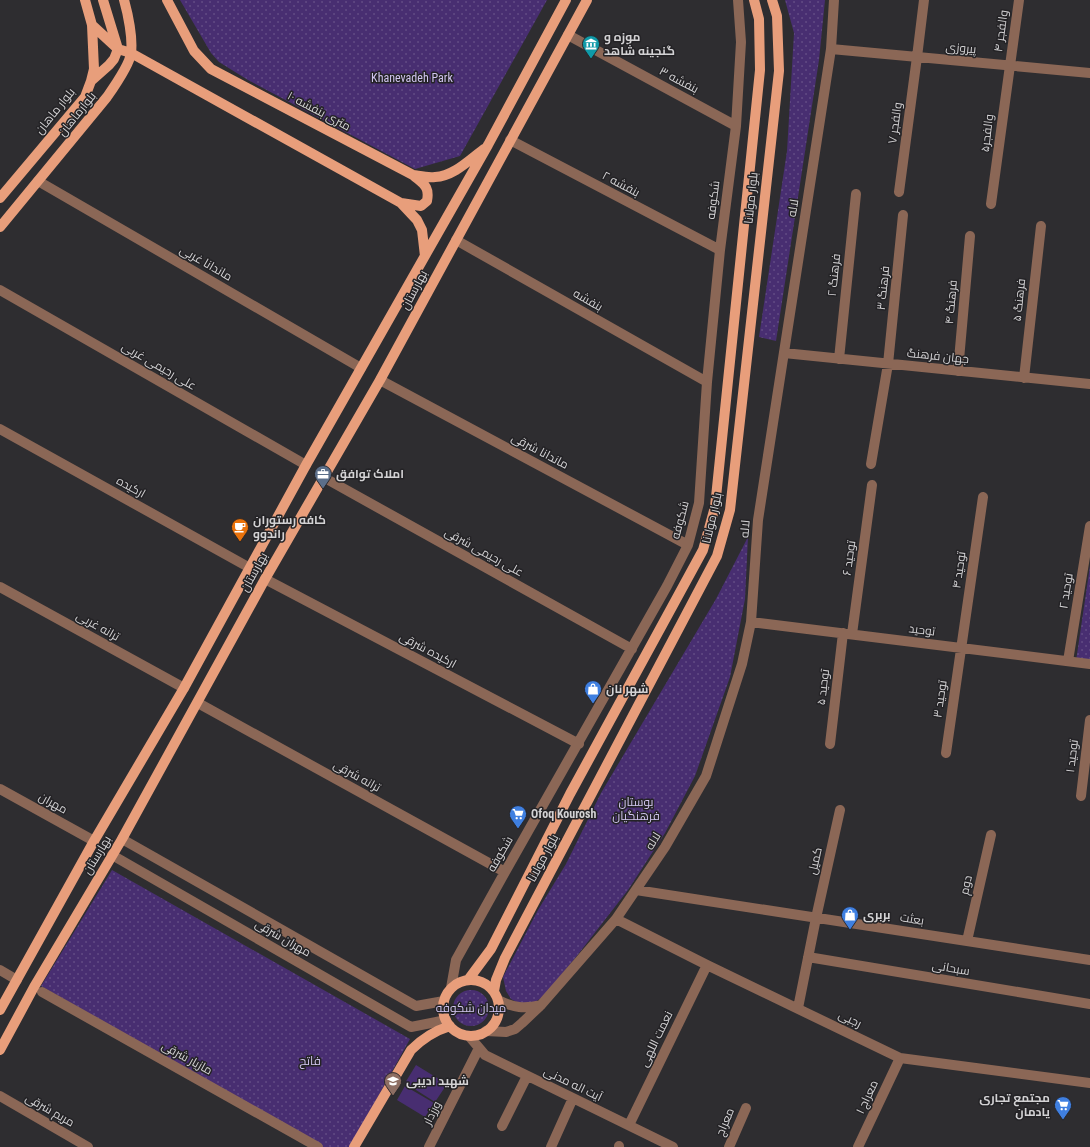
<svg xmlns="http://www.w3.org/2000/svg" width="1090" height="1147" font-family="'Roboto Condensed',Cairo,sans-serif">
<style>
.park{fill:url(#park-dots)}
.pitch{fill:#482e71}
.lines{fill:none;stroke-linecap:round;stroke-linejoin:round}
.minor{stroke:#8b6756;stroke-width:10}
.major{stroke:#e89e7b;stroke-width:10}
.labels{text-anchor:middle;dominant-baseline:central;stroke-width:3;stroke-linejoin:round;paint-order:stroke}
.street-label{font-size:12px;fill:#d3d2d4;stroke:#242326}
.poi-label{font-size:12px;font-weight:bold;fill:#d3d2d4;stroke:#242326;text-anchor:start}
.park-label{font-size:12px;fill:#d1c5ef;stroke:#242326}
</style>
<defs>
<pattern id="park-dots" width="8" height="8" patternUnits="userSpaceOnUse"><rect width="8" height="8" fill="#482e71"/><path d="M2 2h.1M6 6h.1" fill="none" stroke="#624b84" stroke-width="1.8" stroke-linecap="round"/></pattern>
</defs>
<rect width="100%" height="100%" fill="#2e2d30"/>
<path class="park" d="M180,0h367l-87,156 -45,13 -167,-89 -29,-18 -8,-9z
M785,0h40l-6,60 -43,281 -17,-4 28,-186 7,-118z
M748,537l-3,62 -15,78 -35,99 -30,57 -37,57 -52,67 -33,40 -10,6 -11,2 -11,-6 -5,-8 -3,-14 35,-67 28,-46 35,-71 115,-194z
M1090,566v96l-14,-1z
M112,870l298,169 -60,108h-28l-281,-161z
M453 1008a18 18 0 1 1 36 0a18 18 0 1 1-36 0Z"/>
<path class="pitch" d="M416,1065l31,19 -12,18 -30,-19z
M405,1086l29,17 -9,14 -28,-17z"/>
<g class="lines">
<path class="minor" d="M568,35l168,91
M831,49l259,24
M510,140l210,110
M38,181l323,187
M899,192l18,-135 7,-57
M991,204l28,-204
M456,240l251,142
M0,290l306,175
M784,353l306,31
M839,359l17,-165
M958,371l12,-135
M1024,378l17,-152
M380,380l308,165
M0,429l250,139
M871,464l17,-100 15,-149
M323,477l309,172
M265,579l314,165
M0,587l184,101
M751,622l339,42
M852,634l20,-149
M1068,661l22,-135
M198,703l307,169
M830,744l13,-111
M946,753l37,-256
M0,789l94,52
M1081,796l9,-76
M122,839l294,167 28,-5
M112,855l299,172 35,-7
M636,890l454,70
M616,919l91,46 193,93 190,25
M967,941l24,-106
M808,957l282,47
M0,970l17,10
M451,988l5,-28 49,-88 162,-286 21,-41 11,-42 8,-121 13,-132 16,-124 5,-84 -3,-42
M42,992l276,155
M498,1000c16,8 26,9 43,5
M798,1008l18,-90 24,-108
M486,1031l20,1 9,-3 7,-6 19,-18 75,-86 49,-72 41,-71 36,-112 9,-42 7,-102 73,-471 3,-49
M469,1036l16,19 188,92
M0,1096l88,51
M629,1125l78,-160
M502,1126l25,-50
M429,1147l50,-99
M551,1147l22,-49
M619,1147v-1
M729,1147l17,-39
M858,1147l42,-89"/>
<path class="major" d="M167,0l27,51 17,18 202,106c7,1 15,3 22,2 19,-1 34,-17 49,-28
M92,25l26,24 13,4 270,150 16,17 5,10 3,26
M91,81l18,-16 5,-6 4,-10 -15,-49
M0,198l85,-101 6,-16 3,-12 -2,-44 -7,-25
M401,203l20,3 6,-5c3,-15 -4,-17 -14,-26
M0,227l107,-130c7,-10 23,-33 24,-44 2,-15 -3,-39 -7,-53
M443 1008a28 28 0 1 1 56 0a28 28 0 1 1-56 0Z
M468,980l23,-31 79,-155 133,-244 12,-43 45,-437 -1,-51 -5,-19
M494,991l2,-11 9,-22 212,-402 13,-46 49,-439 -2,-55 -5,-16
M0,1010l94,-169 90,-153 122,-223 182,-320 78,-145
M0,1050l34,-63 88,-148 143,-260 115,-199 207,-380
M354,1147l57,-97c12,-12 23,-19 39,-24"/>
</g>
<defs>
<g id="museum-pin" transform="scale(0.9)"><path d="M0 17L-7.5 6A9.5 9.5 0 1 1 7.5 6Z" fill="#0f9aa8" stroke="#242326"/><path d="M0-6L6-3V-2H-6V-3ZM-5-1h2V3h-2ZM-1-1h2V3h-2ZM3-1h2V3H3ZM-6 4H6V6H-6Z" fill="#fff"/></g>
<g id="office-pin" transform="scale(0.9)"><path d="M0 17L-7.5 6A9.5 9.5 0 1 1 7.5 6Z" fill="#5c6f8a" stroke="#242326"/><path d="M-6-3h4V-5.5h4V-3h4V5H-6ZM-1-4.5V-3h2v-1.5ZM-6 0V1H6V0Z" fill="#fff"/></g>
<g id="cafe-pin" transform="scale(0.9)"><path d="M0 17L-7.5 6A9.5 9.5 0 1 1 7.5 6Z" fill="#e8710a" stroke="#242326"/><path d="M-5.5-4.5H6V0H3Q3 3.5 0 3.5H-2.5Q-5.5 3.5-5.5 0ZM3-3.2v2h1.7v-2ZM-6 4.5H4V6H-6Z" fill="#fff"/></g>
<g id="shop-pin" transform="scale(0.9)"><path d="M0 17L-7.5 6A9.5 9.5 0 1 1 7.5 6Z" fill="#3f7fe0" stroke="#242326"/><path d="M-5-2.5h2.3a2.7 3.5 0 0 1 5.4 0H5L5.5 6h-11ZM-1.5-2.5h3a1.5 2.3 0 0 0-3 0Z" fill="#fff"/></g>
<g id="supermarket-pin" transform="scale(0.9)"><path d="M0 17L-7.5 6A9.5 9.5 0 1 1 7.5 6Z" fill="#3f7fe0" stroke="#242326"/><path d="M-6-5.5h2.5l.6 2H6L4.5 2H-2.5L-4.4-4H-6ZM-1.5 3.2a1.3 1.3 0 1 0 .1 0ZM3 3.2a1.3 1.3 0 1 0 .1 0Z" fill="#fff"/></g>
<g id="school-pin" transform="scale(0.9)"><path d="M0 17L-7.5 6A9.5 9.5 0 1 1 7.5 6Z" fill="#8d6e63" stroke="#242326"/><path d="M0-5L7-2L0 1L-7-2ZM-4 1L0 2.5L4 1V4Q0 6-4 4Z" fill="#fff"/></g>
</defs>
<g fill-rule="evenodd">
<use href="#museum-pin" x="591" y="44"/>
<use href="#office-pin" x="323" y="474"/>
<use href="#cafe-pin" x="240" y="527"/>
<use href="#shop-pin" x="593" y="689"/>
<use href="#supermarket-pin" x="518" y="814"/>
<use href="#shop-pin" x="850" y="915"/>
<use href="#school-pin" x="393" y="1081"/>
<use href="#supermarket-pin" x="1063" y="1105"/>
</g>
<g class="labels">
<g class="street-label">
<text transform="translate(1001 31) rotate(-82)">والفجر ۴</text>
<text transform="translate(961 48) rotate(5)">پیروزی</text>
<text transform="translate(679 80) rotate(28)">بنفشه ۳</text>
<text transform="translate(55 111) rotate(-51)">بلوار ماهان</text>
<text transform="translate(319 111) rotate(28)">۱۰ متری بنفشه</text>
<text transform="translate(77 114) rotate(-51)">بلوارماهان</text>
<text transform="translate(895 123) rotate(-82)">والفجر ۷</text>
<text transform="translate(987 133) rotate(-83)">والفجر۵</text>
<text transform="translate(621 184) rotate(28)">بنفشه ۲</text>
<text transform="translate(751 198) rotate(-84)">بلوار مولانا</text>
<text transform="translate(713 200) rotate(-83)">شکوفه</text>
<text transform="translate(793 208) rotate(-81)">لاله</text>
<text transform="translate(206 263) rotate(30)">ماندانا غربی</text>
<text transform="translate(834 275) rotate(-84)">فرهنگ ۲</text>
<text transform="translate(883 288) rotate(-84)">فرهنگ ۳</text>
<text transform="translate(414 290) rotate(-62)">بهارستان</text>
<text transform="translate(588 300) rotate(30)">بنفشه</text>
<text transform="translate(1019 300) rotate(-84)">فرهنگ ۵</text>
<text transform="translate(951 302) rotate(-85)">فرهنگ ۴</text>
<text transform="translate(938 356) rotate(6)">جهان فرهنگ</text>
<text transform="translate(159 366) rotate(30)">علی رحیمی غربی</text>
<text transform="translate(540 451) rotate(28)">ماندانا شرقی</text>
<text transform="translate(131 487) rotate(29)">ارکیده</text>
<text transform="translate(712 518) rotate(-77)">بلوار مولانا</text>
<text transform="translate(680 520) rotate(-75)">شکوفه</text>
<text transform="translate(745 529) rotate(-85)">لاله</text>
<text transform="translate(484 552) rotate(29)">علی رحیمی شرقی</text>
<text transform="translate(849 558) rotate(-82)">توحید ۶</text>
<text transform="translate(959 570) rotate(-82)">توحید ۴</text>
<text transform="translate(254 572) rotate(-61)">بهارستان</text>
<text transform="translate(1066 591) rotate(-81)">توحید ۲</text>
<text transform="translate(98 626) rotate(29)">ترانه غربی</text>
<text transform="translate(922 630) rotate(7)">توحید</text>
<text transform="translate(428 650) rotate(28)">ارکیده شرقی</text>
<text transform="translate(823 687) rotate(-83)">توحید ۵</text>
<text transform="translate(940 699) rotate(-82)">توحید ۳</text>
<text transform="translate(1072 756) rotate(-83)">توحید ۱</text>
<text transform="translate(357 776) rotate(29)">ترانه شرقی</text>
<text transform="translate(53 803) rotate(29)">مهران</text>
<text transform="translate(653 841) rotate(-58)">لاله</text>
<text transform="translate(500 854) rotate(-60)">شکوفه</text>
<text transform="translate(97 855) rotate(-59)">بهارستان</text>
<text transform="translate(543 858) rotate(-62)">بلوار مولانا</text>
<text transform="translate(815 861) rotate(-77)">کمیل</text>
<text transform="translate(966 885) rotate(-77)">دوم</text>
<text transform="translate(912 919) rotate(9)">بعثت</text>
<text transform="translate(283 938) rotate(30)">مهران شرقی</text>
<text transform="translate(951 968) rotate(10)">سبحانی</text>
<text transform="translate(850 1019) rotate(26)">رجبی</text>
<text transform="translate(656 1039) rotate(-64)">نعمت اللهی</text>
<text transform="translate(187 1058) rotate(29)">مازیار شرقی</text>
<text transform="translate(573 1084) rotate(26)">آیت اله مدنی</text>
<text transform="translate(867 1097) rotate(-65)">معراج ۱</text>
<text transform="translate(50 1110) rotate(30)">مریم شرقی</text>
<text transform="translate(432 1113) rotate(-63)">ورزدار</text>
<text transform="translate(725 1122) rotate(-67)">معراج</text>
</g>
<g class="poi-label">
<text x="604" y="37">موزه و<tspan x="604" dy="14">گنجینه شاهد</tspan></text>
<text x="336" y="474">املاک توافق</text>
<text x="253" y="520">کافه رستوران<tspan x="253" dy="14">راندوو</tspan></text>
<text x="606" y="689">شهر نان</text>
<text x="531" y="814">Ofoq Kourosh</text>
<text x="863" y="915">بربری</text>
<text x="406" y="1081">شهید ادیبی</text>
<text x="1050" y="1098" text-anchor="end">مجتمع تجاری<tspan x="1050" dy="14">یادمان</tspan></text>
</g>
<g class="park-label">
<text x="412" y="78">Khanevadeh Park</text>
<text x="636" y="802">بوستان<tspan x="636" dy="14">فرهنگیان</tspan></text>
<text x="471" y="1008">میدان شکوفه</text>
<text x="310" y="1061">فاتح</text>
</g>
</g>
</svg>
